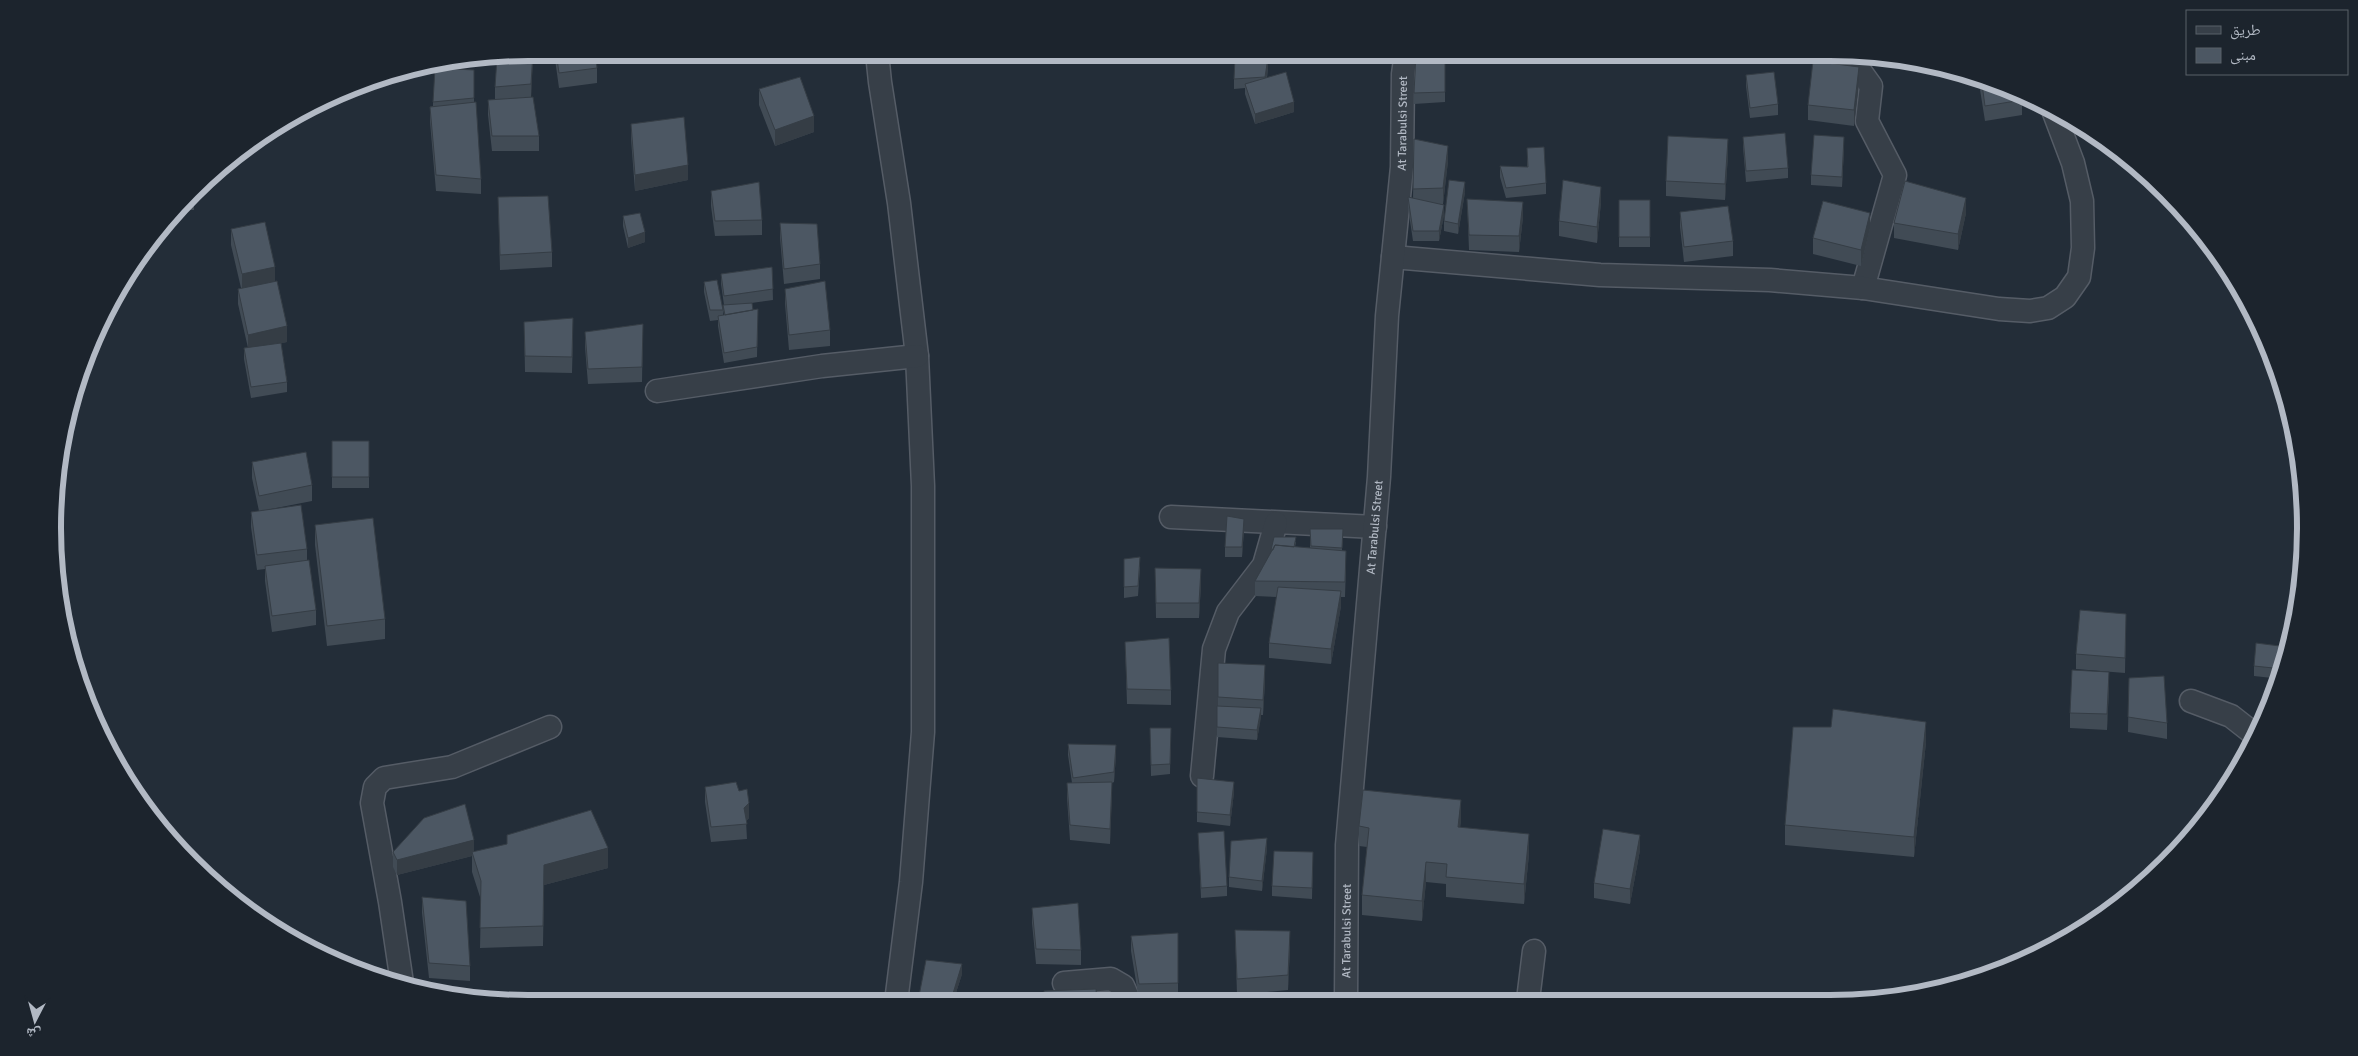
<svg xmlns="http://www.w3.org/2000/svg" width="2358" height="1056" font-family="Signika,'Noto Naskh Arabic',sans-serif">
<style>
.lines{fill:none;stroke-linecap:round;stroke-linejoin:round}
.minor-casing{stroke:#555c66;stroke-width:25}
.minor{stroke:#373f48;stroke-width:22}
.wall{fill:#414b55}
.shaded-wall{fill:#353d45}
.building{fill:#4c5763;stroke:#353d45}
.labels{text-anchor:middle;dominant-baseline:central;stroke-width:4;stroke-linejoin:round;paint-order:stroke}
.street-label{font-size:12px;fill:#b2b9c4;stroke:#1c242d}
.rim{fill:none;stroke:#b2b9c4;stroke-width:6}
</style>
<rect width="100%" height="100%" fill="#232d38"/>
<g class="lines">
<g class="minor-casing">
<g id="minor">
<path d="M877,53l3,29 19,121 18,153 6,130v246l-12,150 -15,120"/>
<path d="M1840,54l18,14 13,18 -4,35 28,54 -32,113"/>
<path d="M1393,257l207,18 170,5 93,8 136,21 31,2 18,-3 17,-11 14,-20 4,-29 -1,-47 -9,-38 -20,-53"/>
<path d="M657,391l165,-25 95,-10"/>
<path d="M1171,517l204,10"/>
<path d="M2191,701l40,15 23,18"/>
<path d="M1202,776l12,-127 14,-37 36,-47 12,-42"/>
<path d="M402,983l-12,-81 -18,-99 3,-16 9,-9 68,-11 98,-40"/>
<path d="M1064,983l47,-4 12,7 7,16"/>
<path d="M1528,1000l6,-49"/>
<path id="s1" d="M1346,1001l1,-156 32,-368 8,-161 15,-149 1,-93 3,-21"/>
</g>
</g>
<use href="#minor" class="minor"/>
</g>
<path class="wall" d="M533,52l-2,45 8,39v15h-47l-4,-36v-15h7v-13z
M554,52h41l2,16v15l-38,5z
M1189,52h43v1l-43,3z
M1445,55v47l-31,2v-11z
M1268,68l-1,10 27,34 -39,12 -10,-30v-6l-11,1v-10z
M474,70v33l7,76v15l-45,-3 -6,-69v-15l3,-1v-4z
M1746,75l32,29v11l-28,3 -4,-32z
M1978,77l5,1 39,22v15l-37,6z
M1859,82l-5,44 -46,-6v-15z
M759,89l55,43 -39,14 -16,-41z
M631,124l57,56 -53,11 -4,-52z
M1743,137l45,31v10l-42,4 -3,-35z
M1414,139l34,22 -5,43h-3l4,11 -5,26h-26l-5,-34v-10l5,1z
M1844,147l-2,40 -31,-2v-10z
M1527,148l19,35v11l-40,4 -6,-21v-11l27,1z
M1728,154l-3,46 -59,-4v-15z
M711,191l51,29v15l-47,1 -4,-30z
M1465,192l-7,42 -14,-3v-10z
M194,195v15h-12z
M498,197l54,55v15l-52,3z
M1467,199l56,18 -4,35 -50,-2z
M1619,200h31v47h-31z
M1601,202l-4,41 -38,-7v-15z
M1680,212l53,29v15l-49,6 -4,-35z
M1966,213l-8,37 -64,-12v-15z
M623,216l22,26 -17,6 -5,-22z
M780,223l40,41v15l-36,5 -4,-46z
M1870,228l-9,38 -48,-12v-16z
M231,229l44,52 12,61 -6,1 6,39v10l-36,6 -7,-39v-11h4l-10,-44v-15l3,-1 -10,-43z
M772,267l1,33 -29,4 9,6 5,-1 -1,48 -33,6 -6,-37v-6l-8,1 -6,-29v-10l19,28v5h1l-1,-5 1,-5 -3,-21v-10z
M785,289l45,41v16l-41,4 -4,-46z
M524,322l49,12 -1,39 -47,-1z
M643,324l-1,58 -54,2 -3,-37v-15z
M332,441h37v47h-37z
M252,462l60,23v16l-51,10 46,38v11l9,50v15l-44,7 -7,-51v-12l-8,1 -6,-43v-15l8,-1 -7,-33z
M315,525l70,94v20l-58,7 -12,-101z
M1244,529l-2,28h-17v-10z
M1310,529h33l-1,21 4,16 -1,31h-4v9l-10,58 -62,-6v-15l8,-46 -22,-1v-15l16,-28v-3l25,-8 -1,5 15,1z
M1124,559l16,8 -2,29 -14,2z
M1155,568l46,16 -2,34h-43z
M2126,614l-1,59 -49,-4v-15z
M1125,642l46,48v15l-44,-1z
M2288,647l-7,32 -27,-3v-10z
M1218,663l47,18 -2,34h-2l-4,25 -40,-3v-31h1z
M2129,678l38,45v16l-39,-7z
M2109,687l-2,43 -37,-2v-15z
M1831,727l95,15 -12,115 -129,-12v-20z
M1150,728h21l-1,46 -19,2z
M1068,744l48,11 -2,27 -2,1 -2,61 -40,-4 -3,-42v-15h5l-4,-28z
M1197,778l37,14 -4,34 -33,-4z
M705,787l34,4 10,27 -3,3 1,18 -36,3 -6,-40z
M1461,820l-1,7 69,27 -5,50 -78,-7v-13l-20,-2 -4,39 -60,-6v-20l5,-48 -8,-1v-20z
M1198,833l29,53v10l-26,2z
M1267,848l-5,43 -33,-4v-10z
M1640,850l-10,54 -36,-6v-15z
M474,851l134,17 -64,17 -1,61 -63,2 1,-48 -9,-28v-16l-75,19 -4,-8v-15z
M1313,852l-1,47 -40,-3v-10z
M422,897l48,69v15l-41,-3 -7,-65z
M1032,908l49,42v15l-45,-1 -4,-41z
M1235,930l55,16 -2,44 -51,5z
M1178,933v65l-39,2 -8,-49v-15z
M962,974l-9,28h-34v-6z"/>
<path class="shaded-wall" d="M533,52v6l-2,42v-16z
M1268,58v10l-3,19v-10z
M1859,67v15l-5,44v-16z
M1294,102v10l-39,12v-10z
M814,116v16l-39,14v-16z
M1844,137v10l-2,40v-10z
M1728,139v15l-3,46v-16z
M1448,146v15l-5,43v-16z
M688,165v15l-53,11v-16z
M1465,182v10l-7,42v-10z
M1601,187v15l-4,41v-16z
M1966,198v15l-8,37v-16z
M1523,202v15l-4,35v-16z
M1444,205v10l-5,26v-10z
M1870,213v15l-9,38v-16z
M645,232v10l-17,6v-10z
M275,267v15l-33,8v-16z
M287,326v16l-39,8v-15z
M1244,519v10l-2,28v-10z
M1201,569v15l-2,34v-15z
M1341,591v15l-10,58v-15z
M1265,665v16l-2,34v-15z
M2109,672v15l-2,43v-16z
M1261,708v10l-4,22v-10z
M1926,722v20l-12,115v-20z
M1116,745v10l-2,27v-10z
M1112,782v15l-2,47v-15z
M1234,782v10l-4,34v-11z
M1461,800v20l-3,27v-20z
M749,803v15l-5,5v-15z
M1529,834v20l-5,50v-20z
M1640,835v15l-10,54v-15z
M1267,838v10l-5,43v-10z
M474,840v15l-2,-3v4l-75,19v-15z
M608,848v20l-64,17 -1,61 1,-81z
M1426,862v20l-4,39v-20z
M1290,931v15l-2,44v-15z
M962,964v10l-9,28h-2v-2z"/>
<path class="building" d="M528,52h5l-2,32 -36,3 2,-29z
M556,52h39l2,16 -38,5z
M1416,54l29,1v37l-31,1z
M1235,57l33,1 -3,19 -31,2z
M1813,61l46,6 -5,43 -46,-5z
M435,68l39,2v28l-41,4z
M1286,72l8,30 -39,12 -10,-30z
M1774,72l4,32 -28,4 -4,-33z
M800,77l14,39 -39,14 -16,-41z
M1981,77l2,1 38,17 1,5 -37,6z
M533,97l6,39h-47l-4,-36z
M476,102l5,77 -45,-4 -6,-68z
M684,117l4,48 -53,10 -4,-51z
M1785,133l3,35 -42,3 -3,-34z
M1814,135l30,2 -2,40 -31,-2z
M1668,136l60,3 -3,45 -59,-3z
M1414,139l34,7 -5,42 -30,1z
M1544,147l2,36 -40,5 -6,-22 28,1 -1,-19z
M1449,180l16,2 -7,42 -14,-3z
M1563,180l38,7 -4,40 -38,-6z
M1905,181l61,17 -8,36 -64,-11z
M759,182l3,38 -47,1 -4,-30z
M548,196l4,56 -52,3 -2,-58z
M1408,197l36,8 -5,26h-26z
M1467,199l56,3 -4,34 -50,-1z
M1619,200h31v37h-31z
M1823,201l47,12 -9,37 -48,-12z
M1728,206l5,35 -49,6 -4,-35z
M640,213l5,19 -17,6 -5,-22z
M265,222l10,45 -33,7 -11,-45z
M780,223l37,1 3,40 -36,5z
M772,267l1,22 -49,7 -3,-22z
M717,280l6,30h-13l-6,-28z
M277,281l10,45 -39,9 -10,-46z
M825,281l5,49 -41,5 -4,-46z
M752,303l1,7 -28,5 -2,-10z
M758,309l-1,38 -33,6 -6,-37z
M573,318l-1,39 -47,-1 -1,-34z
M643,324l-1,43 -54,2 -3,-37z
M281,343l6,39 -36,5 -7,-39z
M332,441h37v36h-37z
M306,452l6,33 -53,11 -7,-34z
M301,505l6,44 -50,6 -6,-43z
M1227,516l17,3 -2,28h-17z
M373,518l12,101 -58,7 -12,-101z
M1310,529h33l-1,19 -31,-2z
M1274,537h22l-2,10 -19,-2 -2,5h-2z
M1275,545l71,6 -1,31 -90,-1z
M1140,557l-2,29 -14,1v-28z
M309,560l7,50 -44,6 -7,-50z
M1155,568l46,1 -2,34h-43z
M1278,587l63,4 -10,58 -62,-6z
M2080,610l46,4 -1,44 -49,-4z
M1169,638l2,52 -44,-1 -2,-47z
M2256,643l32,4 -5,22 -29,-3z
M1218,663l47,2 -2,35 -45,-3z
M2072,670l37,2 -2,42 -37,-1z
M2164,676l3,47 -39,-6 1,-39z
M1217,706l44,2 -4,22 -40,-3z
M1833,709l93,13 -12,115 -129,-12 8,-98h38z
M1150,728h21l-1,36 -19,1z
M1068,744l48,1 -2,27 -41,6z
M1197,778l37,4 -4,33 -33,-3z
M736,782l3,9 8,-2 2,14 -5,5 3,16 -36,3 -6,-40z
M1112,782l-2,47 -40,-4 -3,-42z
M1363,790l98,10 -3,27 71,7 -5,50 -78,-7 1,-13 -21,-2 -4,39 -60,-6 7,-67 -10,-2z
M465,804l9,36 -77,20 -4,-8 31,-34z
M591,810l17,38 -64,17 -1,61 -63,2 1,-47 -9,-29 35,-8v-9z
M1603,829l37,6 -10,54 -36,-6z
M1224,831l3,55 -26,2 -3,-55z
M1267,838l-5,43 -33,-4 2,-36z
M1274,851l39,1 -1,36 -40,-2z
M422,897l44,4 4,65 -41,-3z
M1078,903l3,47 -45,-1 -4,-41z
M1235,930l55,1 -2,44 -51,4z
M1178,933v50l-39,1 -8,-48z
M926,960l36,4 -11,36 -32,-4z
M1096,989l1,13h-52l-1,-11z
M476,991l53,10v3l-53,-9z"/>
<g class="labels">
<g class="street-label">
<text stroke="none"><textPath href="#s1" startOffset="880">At Tarabulsi Street</textPath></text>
<text stroke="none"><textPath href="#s1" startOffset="475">At Tarabulsi Street</textPath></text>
<text stroke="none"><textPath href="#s1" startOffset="70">At Tarabulsi Street</textPath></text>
</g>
</g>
<path d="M0 0H2358V1056H0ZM528 61H1830A467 467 0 0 1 2297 528V528A467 467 0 0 1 1830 995H528A467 467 0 0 1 61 528V528A467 467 0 0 1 528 61Z" fill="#1c242d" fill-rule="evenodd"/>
<path class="rim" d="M528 61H1830A467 467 0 0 1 2297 528V528A467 467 0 0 1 1830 995H528A467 467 0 0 1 61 528V528A467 467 0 0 1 528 61Z"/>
<rect x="2186" y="10" width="162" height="65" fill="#1c242d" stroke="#586069"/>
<rect x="2196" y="26" width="25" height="8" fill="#373f48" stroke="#586069"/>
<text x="2230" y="35" font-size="15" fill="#b2b9c4">طريق</text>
<rect x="2196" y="48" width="25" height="15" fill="#4c5763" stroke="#586069"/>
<text x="2230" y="60" font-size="15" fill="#b2b9c4">مبنى</text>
<g transform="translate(35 1021) rotate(186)" stroke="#1c242d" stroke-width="4" paint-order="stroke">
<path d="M0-4L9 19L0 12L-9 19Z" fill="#b2b9c4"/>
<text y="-8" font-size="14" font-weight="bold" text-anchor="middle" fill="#b2b9c4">ش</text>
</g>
</svg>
